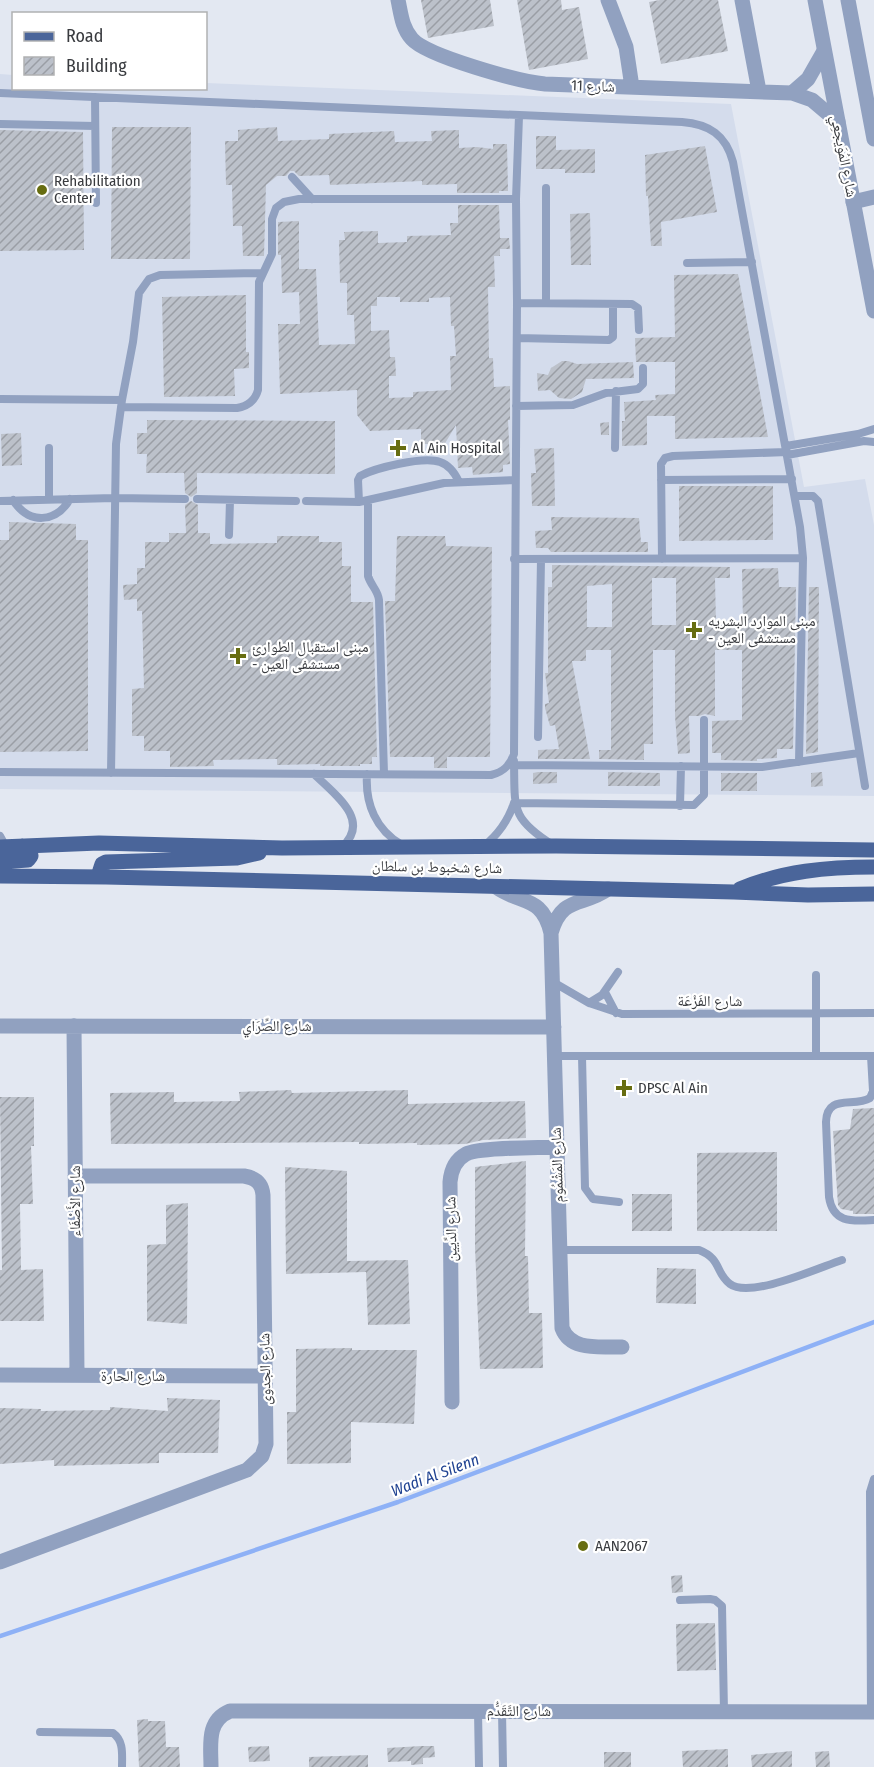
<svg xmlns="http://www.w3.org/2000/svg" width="874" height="1767" font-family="'Fira Sans Condensed','Noto Naskh Arabic',sans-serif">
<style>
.built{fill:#d4dcec}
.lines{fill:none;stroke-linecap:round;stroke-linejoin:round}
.stream{stroke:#8eb1f6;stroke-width:4.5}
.building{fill:url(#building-hatch);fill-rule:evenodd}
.service{stroke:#91a1c0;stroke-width:8}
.minor{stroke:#91a1c0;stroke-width:15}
.tertiary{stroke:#91a1c0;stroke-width:15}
.primary{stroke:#4a659a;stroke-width:15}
.poi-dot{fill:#676d11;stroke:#fff;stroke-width:2}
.labels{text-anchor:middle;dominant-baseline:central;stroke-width:4.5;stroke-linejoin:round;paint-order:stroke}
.street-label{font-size:15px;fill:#393b3f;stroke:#fff}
.poi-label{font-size:15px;fill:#393b3f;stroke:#fff;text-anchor:start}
.water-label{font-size:16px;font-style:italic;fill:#204392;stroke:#fff}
</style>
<defs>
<pattern id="building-hatch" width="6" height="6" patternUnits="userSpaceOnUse" patternTransform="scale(1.5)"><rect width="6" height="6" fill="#bcc1ca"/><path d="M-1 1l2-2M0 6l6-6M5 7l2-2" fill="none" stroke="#9a9ea5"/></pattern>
</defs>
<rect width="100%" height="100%" fill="#e3e8f2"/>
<path class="built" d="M0,74l13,1 1,13h192v-5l525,21 73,383 61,-8 9,46v271l-874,-7z"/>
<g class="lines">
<path class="stream" d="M0,1636l398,-134 476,-180"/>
</g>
<path class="building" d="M421,0h69l4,26 -66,12z
M517,0h44l1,10 17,-3 9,52 -59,11z
M660,0h58l10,51 -67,13 -12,-62z
M112,127h79l-1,132h-79z
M277,127l1,14 51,-2v-5l65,-3 1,11 37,-1 -1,-10 28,-1v18l18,-1 16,2v-5h14l1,47h-9v2h-42v-9l-35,1v-4l-92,4 -1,-10 -30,1 -5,-5h-4l-4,5h-9l-11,9 -2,71h-21l-1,-30h-9l-1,-41h-6l-1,-44h13v-11z
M0,130l83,2 1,118 -84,1z
M536,136h20v14l39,-1v24h-30v-4h-29z
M705,146l12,66 -56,10 1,24h-11l-3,-50h-2l-1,-41z
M458,205h41l1,33h9l1,11h-10v7h-6l1,31h-7l1,71h4l1,29 16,-1v34h-2l2,44 -7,1v7l-30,3 -1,-8 -14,1 -2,-43 -18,30 -9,-1v-10h-8v-15l-51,2 -13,-16v-25l-77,4 -2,-70h22l-1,-32 -17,1 -1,-38h-3v-33l21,-1v48h17l3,76 36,-1 -1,-29h-7v-32h-7l-1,-43h6l-1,-8 34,-1v12l29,-1v-6l44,-1 -1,-12h8zM377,297h23v5h29v-4l21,-1 1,29h3l2,30h-6l1,34 -38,2v5l-24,1v-22h7l-1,-19h-5l-1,-27 -18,1v-25h6z
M590,213l1,52h-20l-1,-51z
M738,274l30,163 -93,2v-23h-28v29l-25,1v-25h3l-1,-19 32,-2 -1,-5 20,-1v-32h-39l-1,-24 40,-1 -1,-62z
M246,295v57h3v16l-15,1 1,27 -71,1 -2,-100z
M562,361h6l9,3 56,-2 1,16 -48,1 -4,13 -11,7 -12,-1 -9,-8 -12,1 -1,-18 11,2 3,-7z
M147,420l188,1v53l-138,-1v20l-6,4 -6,-4 -1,-20h-38l1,-19h-10v-21h10z
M609,422v13h-8l-1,-12z
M21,433l1,32 -20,1 -1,-32z
M554,448l1,58h-23l-1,-33h5l-2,-24z
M679,486h94v54l-94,1z
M191,501l7,4v28h12v11l67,-1v-7h42v6h23v24h9v36h22l4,155h-5v7h-12v2h-40v-2l-43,1v-6l-64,1 1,6 -44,1v-16h-26v-15h-12v-47l12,-1 -2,-77h-5v-12l-13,1 -1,-15 14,-1v-16h8v-26h24v-9h17l-1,-28z
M551,517l88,1 2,24h7v10h-97l-3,-4h-12l-1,-17 17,-1z
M9,522l67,2v16h12v211l-88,1v-212h9z
M397,536h48l1,10 46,1 -2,210h-43v11h-13v-11h-44l-5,-156h10z
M552,565l178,2v11h-15l1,47h27l-1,-56 36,-1 1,19h17l-3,162h-16v9l-20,1v2l-36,-1v-7h-9v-32l30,-1v-70h-27v66l-10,-2 -6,2h-10l1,37 -12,1 -3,-38v-66h-22v94h-9v16l-45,-1v-9h12v-100h-25v11h-14l18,98h-52v-9l21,-1 -4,-24 -5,1 -5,-18v-4l4,-1 -4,-30h3v-86h4zM652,578h24v47h-24zM612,584v43h-25v-41z
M809,587h10l-1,165 -12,2z
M538,772h19v11l-24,1v-11z
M608,772l52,1v13h-52z
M822,772l1,14 -12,1v-14z
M721,773h36v18h-36z
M291,1090l1,3 116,-3v14l117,-3 1,37 -43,2 -18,4 -48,1v-2l-58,1v-2l-248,2 -1,-51 64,-1v10l66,-1 -1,-9z
M0,1097h34v49h-3l2,58h-13l1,66 22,-1 1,52h-44v-51h2z
M874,1108v106h-21v-3l-12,-2 -3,-4 -5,-74 17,-2 3,-20z
M777,1152v79h-80v-78z
M526,1161l-1,95h3l1,57h13l1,55 -63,1 -5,-122v-80z
M285,1167l62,4v90l61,-1 2,64 -42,1 -2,-53 -80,2z
M632,1194h40v37h-40z
M188,1203l-1,121 -40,-3v-76l19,-1v-39z
M657,1268l39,1v35l-40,-1z
M352,1348v2h65l-3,74 -63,-2v41l-64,1v-52h9v-63z
M167,1398l53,2 -2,53h-59v10l-105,3v-6l-54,4v-56l41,1v2l69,-1v-3l58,4z
M682,1575l1,17 -11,1 -1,-17z
M715,1623l1,47 -39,1 -1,-47z
M148,1719v2h17l1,26h13l1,20h-41l-2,-47z
M269,1746l1,15 -21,1 -1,-15z
M422,1746h12l1,11 -12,1v6l-12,1v-4l-23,1 -1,-14z
M728,1749v18h-45l-1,-16z
M792,1751v16h-40l-1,-12z
M829,1751l1,16h-14l-1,-15z
M604,1752h27v15h-27z
M368,1755v12h-59v-10z"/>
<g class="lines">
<path class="service" d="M0,93l682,29c27,2 44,13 51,40l67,365 3,31 -4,204
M95,97l1,106
M0,124l95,2
M292,177l20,22
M687,263l65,-1
M517,303l115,1 6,4 1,22
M546,303v-115
M517,338l92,2 4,-3v-33
M0,399l122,1
M516,406l57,-1 33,-12 32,-4 5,-5v-16
M121,407l116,1c11,-2 18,-7 21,-18l1,-108 13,-28v-35l4,-11 8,-6 15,-3h217
M786,446l72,-12 16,-5
M49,448v51
M615,448l1,-57
M787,455l77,-14 10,1
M661,480l131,-1
M795,496h18l5,5 47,285
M197,499l99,2
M13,500c16,25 43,23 57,-1
M0,501l114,-3 71,1
M306,501l53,1 85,-19 71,-3
M368,501v75c3,10 10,14 11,24l5,174
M359,502l-1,-22 2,-4c15,-8 63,-20 80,-14 9,3 15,11 19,20
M229,535l1,-35
M514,559l289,-1
M662,559l-1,-95 4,-6 8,-2 114,-4
M538,737l3,-178
M514,761c1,47 -4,57 39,84
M514,765l248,2 97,-14
M0,772l491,3c12,-3 19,-9 23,-21l3,-451 -1,-104 3,-83
M111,773l5,-329 6,-44 11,-58 6,-49 10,-14 11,-4 102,-2
M314,774c20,20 58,46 28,73
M367,774c-2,30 9,56 35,71
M514,803l180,2 10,-10v-75
M680,806l1,-40
M0,836l6,11
M484,846c15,-12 24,-25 30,-43
M816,975v81
M553,982l36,21 33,11 252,-1
M605,992l11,21
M589,1003l13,-8 16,-23
M554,1056h320
M582,1056l3,132 8,11 26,3
M871,1056l2,35 -3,7c-16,10 -43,-5 -44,24l3,75c4,27 24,24 45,23
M559,1250h140c23,9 16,23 31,34 20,15 88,-16 112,-24
M680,1600l30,-1 5,1 7,6 2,106
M478,1711l1,56
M502,1711l1,56
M871,1712l-1,-220 4,-13
M40,1732l73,1c11,8 9,21 9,34"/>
<path class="minor" d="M398,0c3,14 4,28 14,39 15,17 108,43 133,45l247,9 20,7 26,22
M608,0l18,47 6,40
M742,0l17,91
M792,93l16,-14 16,-28
M853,202l21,-5
M496,887c25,18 46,8 55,46l11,395c9,24 39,18 60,19
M551,933c11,-38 32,-26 57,-44
M0,1026l554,1
M74,1026l3,349
M0,1375l265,1
M452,1402l-2,-220c1,-12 5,-22 16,-28 14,-7 72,-6 91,-7
M0,1562l247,-92 15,-14 4,-12 -3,-249c-1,-12 -7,-17 -19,-19h-169
M211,1767c0,-22 -5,-46 19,-56l644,1"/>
<path class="tertiary" d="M815,0l59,311
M848,0l26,139"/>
<path class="primary" d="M0,847l99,-4 183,5 274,-2 318,4
M0,862l28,-2 3,-4 -1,-6 -8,-4
M0,876l106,1 628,15 74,3 66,-1
M106,877l-6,-7 2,-6 4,-2 131,-4 22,-5
M740,889c43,-18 87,-22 134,-22"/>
</g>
<g class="poi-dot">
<circle cx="42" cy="190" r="6"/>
<path d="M395 439h6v6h6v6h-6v6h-6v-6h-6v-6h6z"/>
<path d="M691 621h6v6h6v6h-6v6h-6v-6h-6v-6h6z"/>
<path d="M235 647h6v6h6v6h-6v6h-6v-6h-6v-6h6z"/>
<path d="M621 1079h6v6h6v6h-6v6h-6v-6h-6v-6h6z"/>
<circle cx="583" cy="1546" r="6"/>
</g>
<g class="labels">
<g class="street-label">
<text transform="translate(593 86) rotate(2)">شارع 11</text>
<text transform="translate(844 156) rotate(79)">شارع المُوَيجعِي</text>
<text transform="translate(437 867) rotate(1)">شارع شخبوط بن سلطان</text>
<text x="710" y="1001">شارع الفَزْعَة</text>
<text x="277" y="1026">شارع الصِّرَاي</text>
<text transform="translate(557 1165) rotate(-92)">شارع المَشْمُوم</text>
<text transform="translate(75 1201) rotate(-90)">شارع الأَصْفَاء</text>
<text transform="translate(451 1229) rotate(-91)">شارع الدِّيين</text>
<text transform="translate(265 1369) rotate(-91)">شارع الجدوى</text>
<text x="133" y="1376">شارع الحارة</text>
<text x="519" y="1711">شارع التَّقَدُّم</text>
</g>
<g class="poi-label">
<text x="54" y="181">Rehabilitation<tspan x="54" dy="17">Center</tspan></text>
<text x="412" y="448">Al Ain Hospital</text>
<text x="708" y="621">مبنى الموارد البشريه<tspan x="708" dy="17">- مستشفى العين</tspan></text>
<text x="252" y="647">مبنى استقبال الطوارئ<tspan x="252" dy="17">- مستشفى العين</tspan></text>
<text x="638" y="1088">DPSC Al Ain</text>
<text x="595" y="1546">AAN2067</text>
</g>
<g class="water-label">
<text transform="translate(435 1475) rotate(-21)">Wadi Al Silenn</text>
</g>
</g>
<rect x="12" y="12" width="195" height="78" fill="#ffffff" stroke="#b0b1b2" stroke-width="1.5"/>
<rect x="24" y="32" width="30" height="9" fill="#4a659a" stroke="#b0b1b2" stroke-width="1.5"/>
<text x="66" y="42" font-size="18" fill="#393b3f">Road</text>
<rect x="24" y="57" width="30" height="18" fill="url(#building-hatch)" stroke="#b0b1b2" stroke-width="1.5"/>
<text x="66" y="72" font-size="18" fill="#393b3f">Building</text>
</svg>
